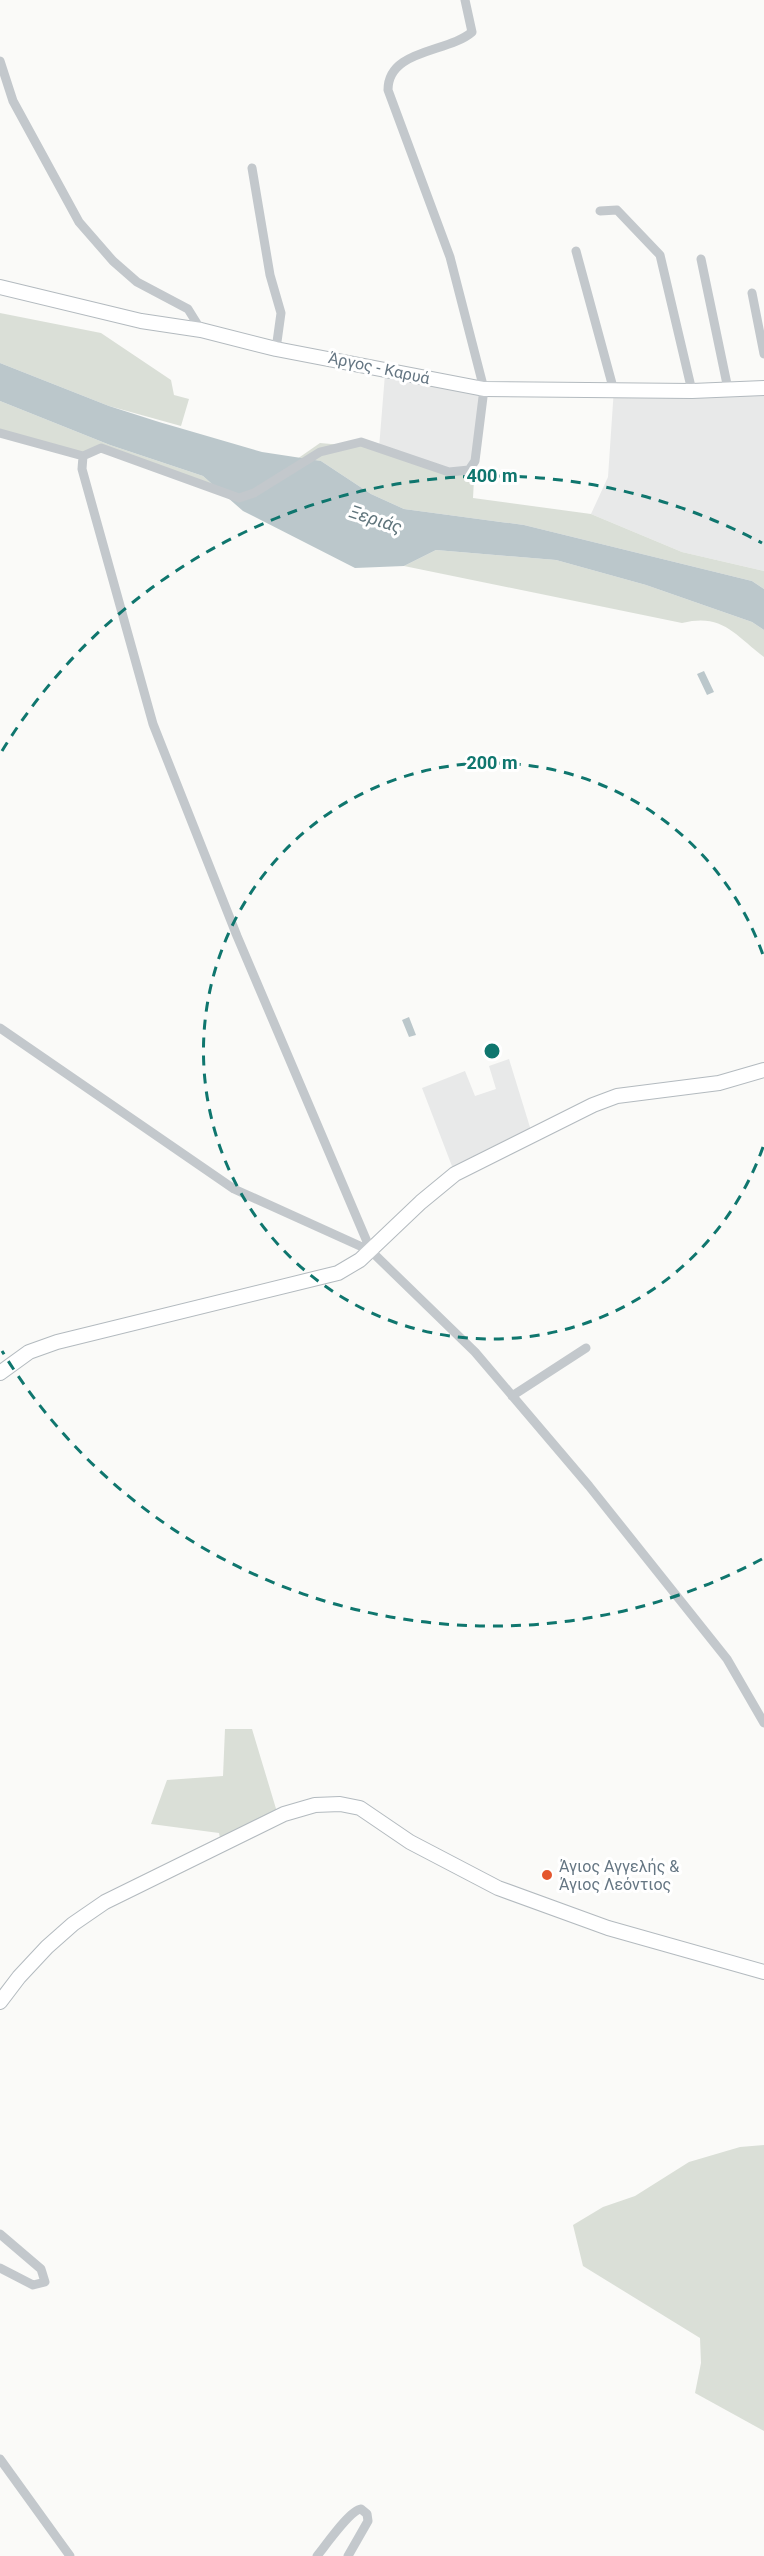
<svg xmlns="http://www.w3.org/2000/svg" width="764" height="2556" font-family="Roboto,sans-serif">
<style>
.built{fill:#e8e9e9}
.green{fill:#dadfd7}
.water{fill:#bbc7cb}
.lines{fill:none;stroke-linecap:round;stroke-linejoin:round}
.secondary-casing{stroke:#b3babf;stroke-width:16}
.street{stroke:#c3c8cc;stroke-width:9}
.secondary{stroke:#fff;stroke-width:14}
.ring{fill:none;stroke:#0f766e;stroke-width:3;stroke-dasharray:10 8}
.poi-dot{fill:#e4572e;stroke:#fff;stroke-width:2}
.labels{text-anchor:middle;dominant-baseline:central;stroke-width:6;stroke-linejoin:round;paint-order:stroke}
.street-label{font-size:16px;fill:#657683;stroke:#fff}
.poi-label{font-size:16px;fill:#657683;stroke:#fff;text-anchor:start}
.water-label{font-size:18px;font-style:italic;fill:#60757c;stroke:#fff}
.centre{fill:#0f766e;stroke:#fff;stroke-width:3}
.ring-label{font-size:18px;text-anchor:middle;font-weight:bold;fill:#0f766e;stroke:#fff;stroke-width:6;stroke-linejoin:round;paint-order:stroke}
</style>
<rect width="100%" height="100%" fill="#fafaf8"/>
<path class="built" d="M385,374l99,20 -9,67 -14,11 -82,-24z
M764,385v186l-82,-19 -91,-38 17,-37 6,-89z
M509,1059l24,78 -78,37 -33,-86 43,-17 10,25 21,-7 -7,-23z"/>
<path class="green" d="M0,313l101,20 70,47 3,15 15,4 -8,27 -72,-20 -109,-43z
M0,401l110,44 93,31 19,16 -121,-43 -18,7 -83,-23z
M361,442l100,30 14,-11 -2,37 118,16 91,38 82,19v18l-12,-8 -228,-56 -120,-16 -33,-15 -50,-33 -24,-2 23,-16 22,2z
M436,550l120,10 90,25 106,37 12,8v27c-30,-23 -42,-44 -82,-34l-278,-57z
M225,1729h27l25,83 -57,26 -1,-5 -68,-9 16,-44 56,-4z
M764,2145v286l-69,-38 6,-30 -1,-25 -117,-72 -10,-41 30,-18 32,-11 54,-34 51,-15z"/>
<path class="water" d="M0,363l109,43 50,16 103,30 59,9 50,33 33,15 120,16 228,56 12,8v41l-12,-8 -106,-37 -90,-25 -120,-10 -32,16 -49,2 -112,-57 -40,-35 -93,-31 -110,-44z
M704,671l10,21 -7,3 -10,-21z
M409,1017l7,18 -7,2 -7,-17z"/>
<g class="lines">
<g class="secondary-casing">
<path id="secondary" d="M0,287l141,34 60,9 75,19 208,40 208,2 72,-3
M0,1373l29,-21 28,-10 281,-69 22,-13 61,-58 34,-28 138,-69 24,-9 102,-13 45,-13
M0,2002l19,-25 28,-30 26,-23 32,-22 179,-88 31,-9 25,-1 20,4 50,34 88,46 110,40 156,44"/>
</g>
<path class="street" d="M0,61l13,40 66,121 34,39 24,21 51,27 13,21
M252,168l18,107 11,38 -5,36
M600,211l17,-1 43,45 32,136
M576,251l38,140
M701,259l27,130
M752,293l12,61
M0,433l83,23
M0,1028l234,161 137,62 104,101 114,134 138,173 37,64
M371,1251l-134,-315 -84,-212 -71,-255 1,-13 18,-8 138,50 15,-5 66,-41 41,-10 88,30 20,-2 6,-9 9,-72 -34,-132 -62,-167c0,-41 60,-37 84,-58l-7,-32
M512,1396l74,-48
M0,2234l41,35 4,13 -12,3 -33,-17
M0,2459l70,97
M317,2556c9,-11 33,-46 44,-47l6,5 1,7 -20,35"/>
<use href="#secondary" class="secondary"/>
</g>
<g class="ring">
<path d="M763 1147A288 288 0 1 1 763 955"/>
<path d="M762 1559A575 575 0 0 1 2 1351M2 751A575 575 0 0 1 762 543"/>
</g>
<circle class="poi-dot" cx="547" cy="1875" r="6"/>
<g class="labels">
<g class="street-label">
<text transform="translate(379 368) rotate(12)">Άργος - Καρυά</text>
</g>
<g class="poi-label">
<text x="559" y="1866">Άγιος Αγγελής &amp;<tspan x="559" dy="18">Άγιος Λεόντιος</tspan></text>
</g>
<g class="water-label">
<text transform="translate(376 519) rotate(18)">Ξεριάς</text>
</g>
</g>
<circle cx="492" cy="1051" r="9" class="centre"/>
<g class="ring-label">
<text x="492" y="482">400 m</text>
<text x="492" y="769">200 m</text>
</g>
</svg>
